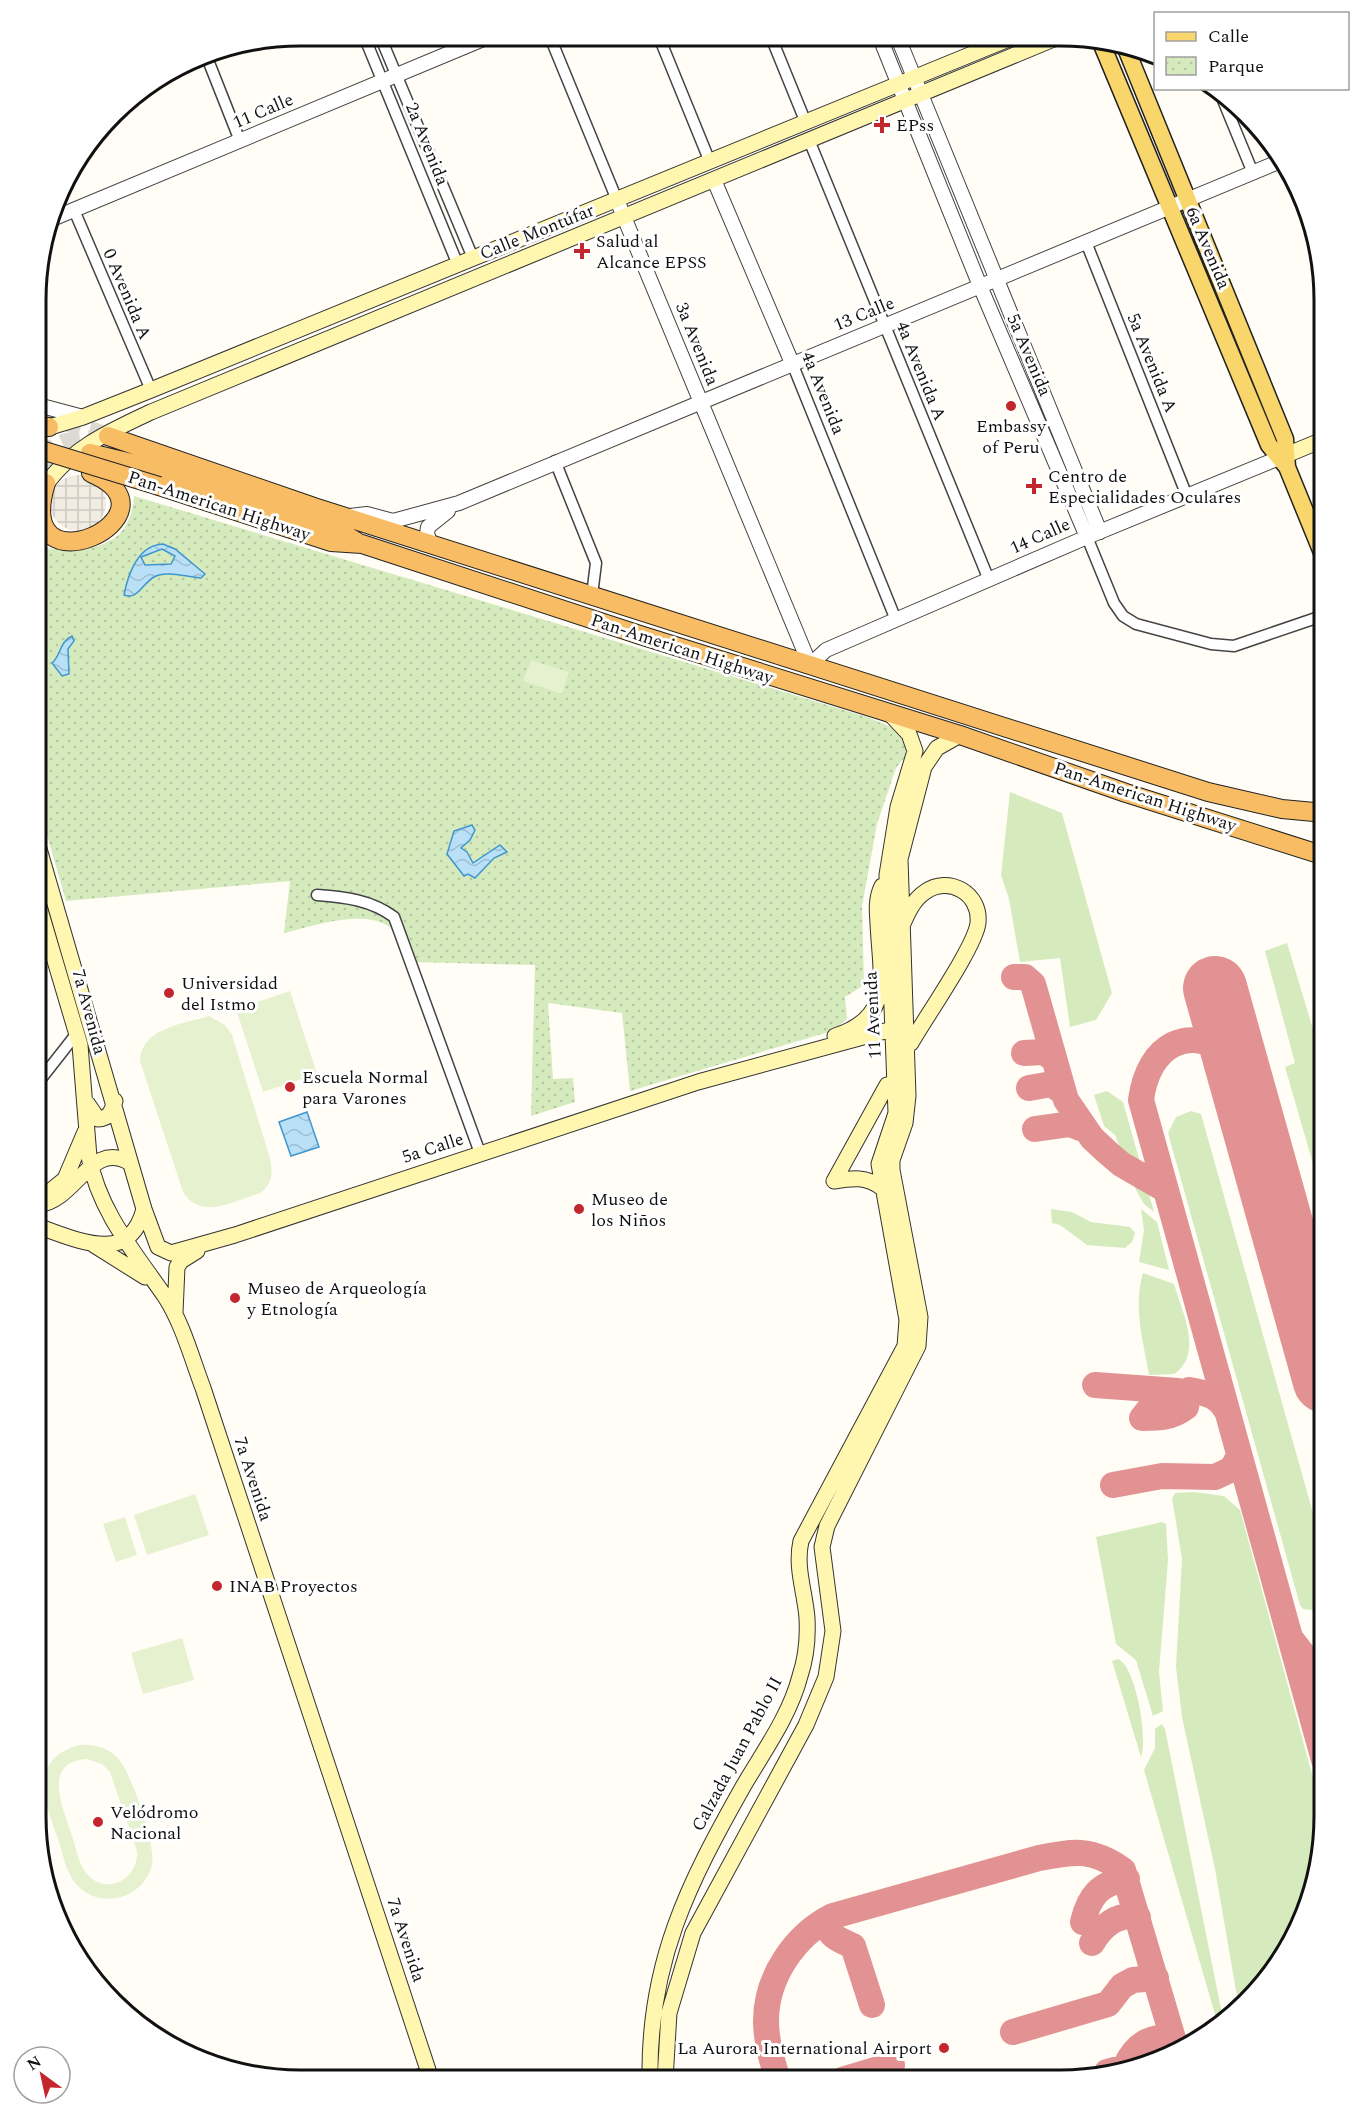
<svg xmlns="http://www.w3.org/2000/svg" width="1361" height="2117" font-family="Spectral,serif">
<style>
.grass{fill:#d5ebbd}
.park{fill:url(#park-dots)}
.pitch{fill:#e6f2cf;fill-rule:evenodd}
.plaza{fill:url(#plaza-grid)}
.water{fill:url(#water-waves);stroke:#3f96cf;stroke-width:1.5;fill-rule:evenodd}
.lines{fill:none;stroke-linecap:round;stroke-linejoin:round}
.taxiway{stroke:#e29292;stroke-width:26}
.runway{stroke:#e29292;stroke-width:64}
.trunk-tunnel{stroke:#dbdad3;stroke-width:18;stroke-dasharray:18 9;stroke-linecap:butt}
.minor-casing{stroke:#444;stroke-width:13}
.tertiary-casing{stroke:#444;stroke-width:16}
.secondary-casing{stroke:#333;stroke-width:17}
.primary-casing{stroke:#222;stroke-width:19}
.trunk-casing{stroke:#222;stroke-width:20}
.minor{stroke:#fff;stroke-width:10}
.tertiary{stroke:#fff;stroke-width:14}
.secondary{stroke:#fff6b0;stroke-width:15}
.primary{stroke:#f9d66b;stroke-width:16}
.trunk{stroke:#f7bc64;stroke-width:18}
.trunk-bridge-casing{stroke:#222;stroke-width:20;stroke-linecap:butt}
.trunk-bridge{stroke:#f7bc64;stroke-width:18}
.poi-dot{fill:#c4262e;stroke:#fff;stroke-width:2}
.labels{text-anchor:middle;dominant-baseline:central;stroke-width:6;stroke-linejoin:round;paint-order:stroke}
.street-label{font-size:18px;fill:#111;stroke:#fff}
.poi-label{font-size:18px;fill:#111;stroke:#fff;text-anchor:start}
.rim{fill:none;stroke:#111;stroke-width:3}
</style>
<defs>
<pattern id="park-dots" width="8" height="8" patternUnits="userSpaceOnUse" patternTransform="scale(1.5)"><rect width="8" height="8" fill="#d5ebbd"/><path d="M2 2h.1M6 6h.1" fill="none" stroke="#b6c8a1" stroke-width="1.8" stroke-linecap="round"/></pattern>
<pattern id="plaza-grid" width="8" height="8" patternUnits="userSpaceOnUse" patternTransform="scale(1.5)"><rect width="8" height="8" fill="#f1ede2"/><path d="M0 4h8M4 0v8" fill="none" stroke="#cecac1"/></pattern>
<pattern id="water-waves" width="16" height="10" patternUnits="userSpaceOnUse" patternTransform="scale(1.5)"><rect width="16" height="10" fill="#b9e0f7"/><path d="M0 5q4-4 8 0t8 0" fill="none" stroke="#9ebfd3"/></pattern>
</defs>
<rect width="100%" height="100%" fill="#fffdf5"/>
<path class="grass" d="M1010,792l52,21 50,180 -16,27 -26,7 -10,-69 -40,4 -11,-63 -8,-24z
M1287,943l38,126v136l-40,-138 10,-4 -30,-112z
M1107,1091l16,11 31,110 -10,-8 -8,-14 -21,-55 -11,-9 -10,-31z
M1191,1111l10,3 124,442 -1,50 -11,4 -10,-1 -3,-4 -132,-472 8,-16z
M1051,1209l21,3 19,10 39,5 5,6 -3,9 -7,6 -38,-3 -27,-20 -8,-2z
M1141,1209l16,13 12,48 -30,-8 5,-32z
M1143,1273l31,11c8,28 30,70 0,90l-25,1c-6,-35 -16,-68 -6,-102z
M1194,1492l30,4 16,14 84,308c0,47 -17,106 -44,146 -11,16 -28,30 -41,44l-24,-139 -33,-152 -6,-50 6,-108 -10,-61 3,-5z
M1162,1522l4,2 2,36 -9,112 4,39 -10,5 -17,-56 -20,-16 -20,-107z
M1118,1659c18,7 30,80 23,98l-29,-96z
M1162,1724l3,5 59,295 -5,4 -75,-258 11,-22v-19z"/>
<path class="park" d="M134,496l733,221 29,12 5,5 5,14 -1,9 -9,11 -19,56 -15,82 2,79 -19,12 2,22 -15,12 -202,60 -8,-78 -74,-10 5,76 20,-1 2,24 -44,14 4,-151 -121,-3c-5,-9 -10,-20 -17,-28 -23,-30 -84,-8 -113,-1l6,-52 -224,20 -29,-101 1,-230 3,-22c43,3 89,5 93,-52z"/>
<path class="pitch" d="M531,660l38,12 -7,22 -39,-13z
M290,991l27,83 -54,18 -27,-83z
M209,1016l16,9 7,10 37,120c4,15 5,28 -9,38 -26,8 -59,28 -77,-1l-43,-131c1,-33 43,-37 69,-45z
M195,1494l14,41 -62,20 -13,-40z
M125,1517l12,38 -21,7 -13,-38z
M182,1638l12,42 -51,14 -12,-41z
M79,1745c14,-1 27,2 38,12 14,14 39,88 35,107 -7,34 -51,47 -75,21 -11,-12 -14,-31 -19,-46 -13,-37 -31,-79 21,-94zM87,1759l15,5 8,8 27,79c2,27 -30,46 -50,23 -8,-9 -11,-26 -15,-38 -8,-26 -32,-74 15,-77z"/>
<path class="plaza" d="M50 503a28 28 0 1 1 56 0a28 28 0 1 1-56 0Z"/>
<path class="water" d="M163,544l12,5 30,25 -4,4c-15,-1 -35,-8 -47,-1 -12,7 -16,23 -30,18 4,-21 14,-50 39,-51zM162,549l13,7 -4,8 -26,1 -4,-8z
M72,636l2,5 -6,8 1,25 -7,2 -10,-13c9,-7 7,-21 20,-27z
M472,825l3,5 -5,10 -9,8 6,4 6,11 27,-18 7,7 -13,6 -19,20 -7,-4 -4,2 -17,-22 7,-23z
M307,1112l12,35 -28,9 -12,-34z"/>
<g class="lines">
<path class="taxiway" d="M1014,977h11l8,7 33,116 26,38 15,14 14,12 45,26
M1024,1053l20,-1 10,7
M1234,1058c-45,-37 -86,-13 -93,42l183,660
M1029,1088l23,-4 12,9
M1035,1129l35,-5 16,6
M1095,1385l83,6
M1171,1392l-13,6 -16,20c18,0 29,0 44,-11l3,-17c16,3 29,5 37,20
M1113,1485l49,-9 53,1 17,-8 7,-13
M1291,1639l14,18 19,7
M833,1916c-13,18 7,24 20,30l19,59
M1083,1922c6,-26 17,-39 44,-43
M1092,1943c10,-17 25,-30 46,-26
M1013,2032l95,-28 14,-18 11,-6 23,-2
M1107,2072l18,-5c10,-22 24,-32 48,-29
M778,2080c-6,-19 -12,-39 -12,-59 0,-44 29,-86 67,-105l206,-58c36,-7 53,-10 84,12l54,182
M842,2080l50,-15"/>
<path class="runway" d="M1215,988l110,393"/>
<path class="trunk-tunnel" d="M38,413l70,23
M38,455l28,-13 37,-4
M38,474l15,-10 23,-10"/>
<g class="minor-casing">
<path id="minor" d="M364,36l94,229
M380,36l93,222
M550,37l67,163
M659,37l51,125
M771,37l35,86
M206,55l34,86
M1218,88l35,85
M809,140l180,440
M74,210l77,180
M1086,242l101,254
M792,363l104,257
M555,461l41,102 -4,32
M1087,537l27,66 9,13 13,8 75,20 23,2 91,-31
M317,895c28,2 54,5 77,22l86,236
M37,1084l40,-51
M405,2079l23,-7"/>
</g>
<g class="tertiary-casing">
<path id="tertiary" d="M880,38l100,248 107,251
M898,38l202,494
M714,180l78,183
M617,200l193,465 16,-15 261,-113 192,-79
M52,219l436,-182
M38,405l45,12
M350,516l17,-2 26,7 66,-18 824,-343
M431,544l-4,-10 1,-7 20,-16"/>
</g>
<g class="secondary-casing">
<path id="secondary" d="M40,430l43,-13 68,-27 860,-352
M1279,458l46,-19
M41,492c26,-42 67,-60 110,-80l905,-374
M37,842l107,367 14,38 13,6 64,-18 463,-153 187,-51
M37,900l43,145 9,112c10,55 47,97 77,141 17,27 26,61 37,90l228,691
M902,926c5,-12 11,-26 23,-34 23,-17 56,1 53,31 -3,24 -53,95 -67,120
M835,1036c60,-19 45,-62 43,-113 -1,-12 -2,-25 4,-37
M87,1103l11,16c11,0 14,-8 17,-18
M834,1181l53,-96
M834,1181c19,-3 32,-5 48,7
M44,1196l21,-17 20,-47
M37,1205c40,-4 53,-66 93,-42
M37,1226c39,13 92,41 107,-17
M94,1245l51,32
M175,1313l2,-46 4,-6 16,-10
M650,2080c-2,-117 38,-196 94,-295 20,-34 46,-70 56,-109 6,-18 8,-39 7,-58 -2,-26 -12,-51 -6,-77l104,-195 2,-26 -28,-156 17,-51 -9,-238 11,-68 17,-56 -6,-17 -18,-19
M665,2080l4,-67 24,-80 113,-208 20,-48 7,-46 -11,-84 5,-21 91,-180 2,-29 -28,-147v-10l13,-37 3,-27 -8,-237 24,-92 13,-19 23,-13"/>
</g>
<g class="primary-casing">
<path id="primary" d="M1100,40l169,405 18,22
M1125,46l160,393 2,28 38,93"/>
</g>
<g class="trunk-casing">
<path id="trunk" d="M38,426l11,1
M108,436l206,71 894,285 74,17 43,4
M90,453l91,22 155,54 21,13
M46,483c-36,115 143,32 45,-10
M159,486l172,56 31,2 278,91 320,100 166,58 199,63"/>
</g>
<use href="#minor" class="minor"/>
<use href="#tertiary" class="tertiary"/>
<use href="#secondary" class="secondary"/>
<use href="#primary" class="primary"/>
<use href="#trunk" class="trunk"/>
<g class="trunk-bridge-casing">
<path id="trunk-bridge" d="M38,449l121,37"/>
</g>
<use href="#trunk-bridge" class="trunk-bridge"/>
</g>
<g class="poi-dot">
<path d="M879 116h6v6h6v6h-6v6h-6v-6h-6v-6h6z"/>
<path d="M579 242h6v6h6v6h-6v6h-6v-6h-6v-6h6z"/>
<circle cx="1011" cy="406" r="6"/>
<path d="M1031 477h6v6h6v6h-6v6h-6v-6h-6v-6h6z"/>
<circle cx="169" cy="993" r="6"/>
<circle cx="290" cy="1087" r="6"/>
<circle cx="579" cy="1209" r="6"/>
<circle cx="235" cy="1298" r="6"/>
<circle cx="217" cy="1586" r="6"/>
<circle cx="98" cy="1822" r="6"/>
<circle cx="944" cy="2048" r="6"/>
</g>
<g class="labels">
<g class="street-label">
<text transform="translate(263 111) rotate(-23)">11 Calle</text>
<text transform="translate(427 144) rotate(68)">2a Avenida</text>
<text transform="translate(537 232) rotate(-22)">Calle Montúfar</text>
<text transform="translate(1208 248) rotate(67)">6a Avenida</text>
<text transform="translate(127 294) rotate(67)">0 Avenida A</text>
<text transform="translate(864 314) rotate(-22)">13 Calle</text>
<text transform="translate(697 344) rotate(68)">3a Avenida</text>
<text transform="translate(1029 355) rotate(67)">5a Avenida</text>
<text transform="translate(1152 363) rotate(68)">5a Avenida A</text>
<text transform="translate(921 371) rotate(68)">4a Avenida A</text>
<text transform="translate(823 393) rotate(68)">4a Avenida</text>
<text transform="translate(219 506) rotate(18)">Pan-American Highway</text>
<text transform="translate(1040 536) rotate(-24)">14 Calle</text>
<text transform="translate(682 649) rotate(18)">Pan-American Highway</text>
<text transform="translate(1145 797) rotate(18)">Pan-American Highway</text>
<text transform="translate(89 1012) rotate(75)">7a Avenida</text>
<text transform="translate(873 1015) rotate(-93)">11 Avenida</text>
<text transform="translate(433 1148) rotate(-18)">5a Calle</text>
<text transform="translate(253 1479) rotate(72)">7a Avenida</text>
<text transform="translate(737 1754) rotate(-62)">Calzada Juan Pablo II</text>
<text transform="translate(406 1940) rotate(72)">7a Avenida</text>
</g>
<g class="poi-label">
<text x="896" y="125">EPss</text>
<text x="596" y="241">Salud al<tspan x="596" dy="21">Alcance EPSS</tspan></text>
<text x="1011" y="426" text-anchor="middle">Embassy<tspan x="1011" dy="21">of Peru</tspan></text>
<text x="1048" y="476">Centro de<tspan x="1048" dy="21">Especialidades Oculares</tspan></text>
<text x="181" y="983">Universidad<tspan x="181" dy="21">del Istmo</tspan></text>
<text x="302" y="1077">Escuela Normal<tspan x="302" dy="21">para Varones</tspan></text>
<text x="591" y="1199">Museo de<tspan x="591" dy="21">los Niños</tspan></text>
<text x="247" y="1288">Museo de Arqueología<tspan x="247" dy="21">y Etnología</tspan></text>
<text x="229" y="1586">INAB Proyectos</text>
<text x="110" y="1812">Velódromo<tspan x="110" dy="21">Nacional</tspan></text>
<text x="932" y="2048" text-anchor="end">La Aurora International Airport</text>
</g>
</g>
<path d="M0 0H1361V2117H0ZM300 46H1060A254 254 0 0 1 1314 300V1816A254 254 0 0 1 1060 2070H300A254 254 0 0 1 46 1816V300A254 254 0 0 1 300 46Z" fill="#fff" fill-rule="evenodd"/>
<path class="rim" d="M300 46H1060A254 254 0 0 1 1314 300V1816A254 254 0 0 1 1060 2070H300A254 254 0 0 1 46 1816V300A254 254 0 0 1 300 46Z"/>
<rect x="1154" y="12" width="195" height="78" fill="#ffffff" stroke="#a0a0a0" stroke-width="1.5"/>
<rect x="1166" y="32" width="30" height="9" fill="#f9d66b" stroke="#a0a0a0" stroke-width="1.5"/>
<text x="1208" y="42" font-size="18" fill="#111111">Calle</text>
<rect x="1166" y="57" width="30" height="18" fill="url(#park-dots)" stroke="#a0a0a0" stroke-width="1.5"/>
<text x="1208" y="72" font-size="18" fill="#111111">Parque</text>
<g transform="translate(42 2075) rotate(327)"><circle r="28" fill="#ffffff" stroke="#a0a0a0" stroke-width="1.5"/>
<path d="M0-4.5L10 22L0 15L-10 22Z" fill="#c4262e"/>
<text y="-9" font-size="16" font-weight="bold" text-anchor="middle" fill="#111111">N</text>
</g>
</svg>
